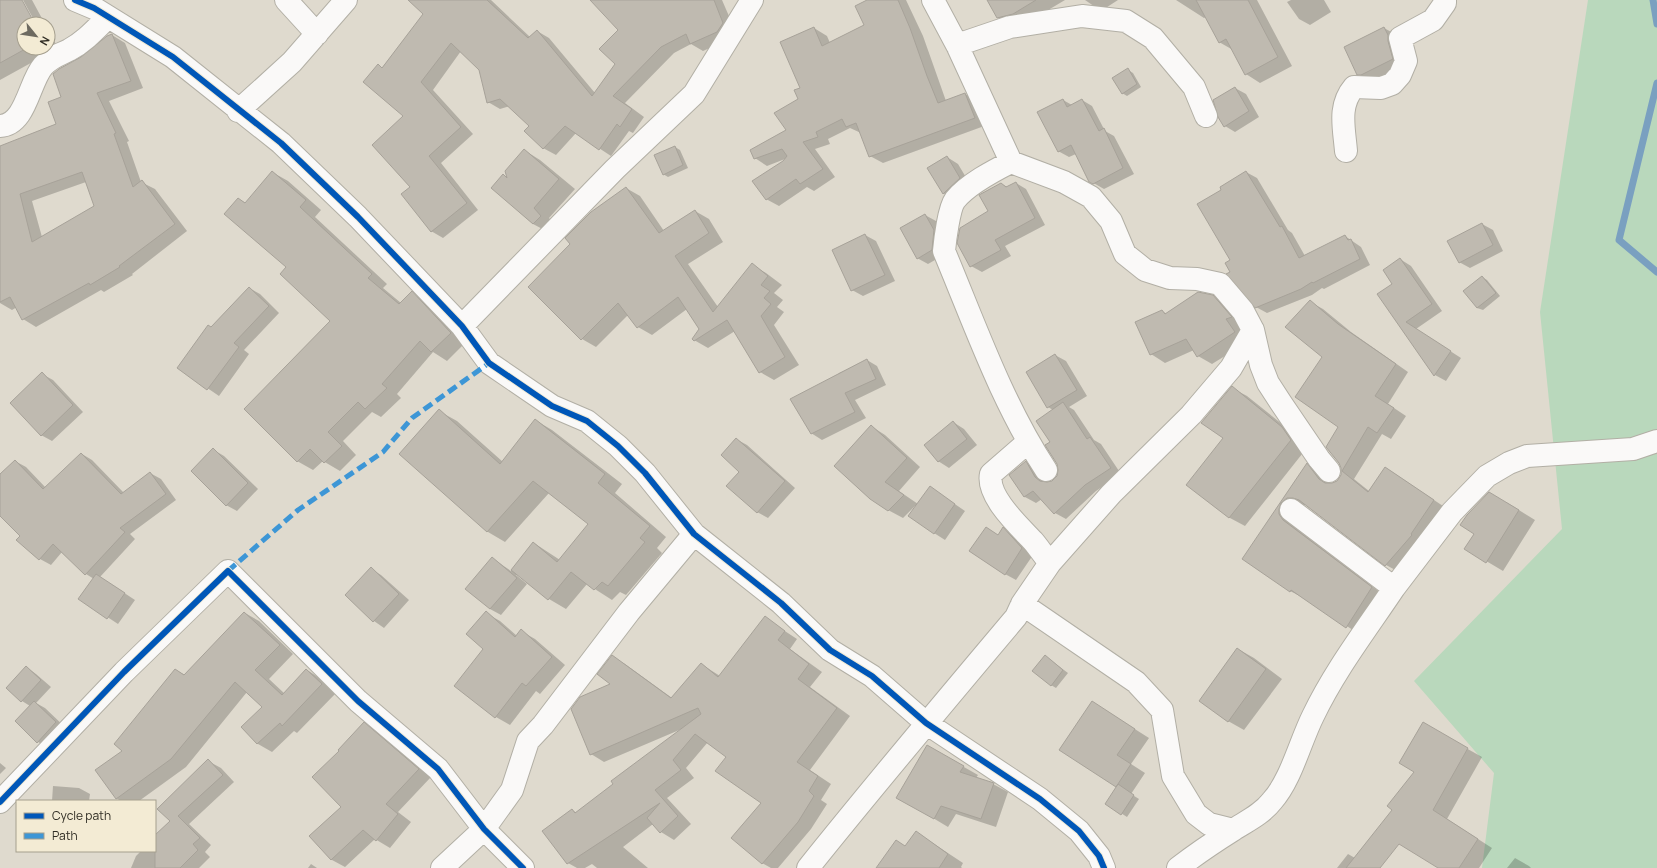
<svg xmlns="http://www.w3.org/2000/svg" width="1657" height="868" font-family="Manrope,sans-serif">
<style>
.green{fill:#b9d8bc}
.shadow{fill:#0003;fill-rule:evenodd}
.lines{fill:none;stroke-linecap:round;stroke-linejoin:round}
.stream{stroke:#7aa0c0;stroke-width:7}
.building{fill:#bfbab0;stroke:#a7a299;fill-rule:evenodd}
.minor-casing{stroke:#b2afa5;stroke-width:24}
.minor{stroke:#faf9f8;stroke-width:22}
.quiet{stroke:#3d96d6;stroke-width:5;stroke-dasharray:10 5;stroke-linecap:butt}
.cycleway-casing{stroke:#f3ebd4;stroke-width:8}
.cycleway{stroke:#0057b8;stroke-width:6}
</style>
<rect width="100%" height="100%" fill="#dfdace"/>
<path class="green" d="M1588,0h69v868h-175l12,-95 -80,-92 148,-152 -22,-217z"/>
<path class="shadow" d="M0,0h21l13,24h-10v24h24v-19l10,19 -58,32z
M23,0h9l13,24h-9z
M409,0h82l39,37 7,-6 12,7 46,55 21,-29 3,-34 -27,-30h130l13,30 -5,9 -27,12 -12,-7 -17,9 -49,50 19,14 -11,16 -4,-2 -18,25 -35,-23 -20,22 -13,-7 -13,-22 -20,-20 -10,3 -12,-7 -8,-33 -19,-18 -28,39 40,44 -32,29 37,47 -35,28 -12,-7 -19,-44 -8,-71 -22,-48 42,-54z
M869,0h37l17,36 23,65 19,-7 13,7 9,24 -104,38 -13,-7 -9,-23 -11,-5 -22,11 2,5 -15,5 20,28 -21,14 -7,-4 -28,19 -13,-7 19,-40 -18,7 -12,-8 32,-27 15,-42 12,-61 13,8 3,7 35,-17z
M988,0h77l-37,22 -15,4 -15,-9z
M1085,0h33l-17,11z
M1176,0h81l35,66 -32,17 -14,-9 -13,-24 -14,-8 -13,-25 -2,1z
M1291,0h33l7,12 -21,13 -11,-6 -12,-17z
M1384,28l11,6 8,32 -30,14h-4l-11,-6z
M112,35l13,8 18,45 -34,13 20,40 -2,1 14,40 14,7 32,42 -55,43 1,1 -29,17 -3,-2 -65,37 -13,-8 -6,-12 -5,3 -12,-7v-156l57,-23 5,-26 20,-40zM86,182l9,24 -53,31 -10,-36z
M1128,70l5,3 8,14 -14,9 -5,-3z
M1235,88l11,6 13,23 -24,15 -10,-6z
M1063,100l9,5 10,-5 10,6 13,25 9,5 20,38 -30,15 -14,-8 -14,-27 -7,3 -11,-6z
M675,147l5,3 8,18 -20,9 -5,-3z
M524,150l16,10 35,29 -26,29 7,8 -6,7 -17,-9 -41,-36 11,-13 5,3z
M947,157l11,7 12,20 -16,15 -11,-6z
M272,172l16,9 33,29 -6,7 72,67 -4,4 18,15 11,-10 15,9 39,40 -19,19 -14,-9 -36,42 4,4 -20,19 -9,-5 -29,29 13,14 -16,16 -17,-10 -10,9 -16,-9 -18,-88 52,-52 -43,-54 -50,-68 8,4z
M1246,172l11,6 31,52 4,3 13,23 40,-20 16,11 9,18 -46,24 -2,-1 -10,7 -45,18 -11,-6 -25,-35 1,-11 -9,-71z
M1016,183l10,6 19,36 -40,21 6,10 -29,16 -11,-6 19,-54 11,-28 7,3z
M626,188l14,8 24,35 31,-20 14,8 14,23 -35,22 30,43 34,-42 14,8 16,12 -8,8 9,7 -6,7 7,5 -10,13 25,40 -25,15 -14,-8 -25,-41 -27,17 -14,-8 6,-10 -13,-21 -35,26 -14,-8 -10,-12 -32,32 -14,-8z
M925,215l11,6 8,16 -2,19 -14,8 -11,-6z
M1482,224l11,6 10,21 -33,17 -11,-6z
M865,235l11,6 19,40 -32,15 -11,-6z
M1400,259l11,7 31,45 -26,18 45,29 -15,23 -11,-6 -56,-80 15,-11z
M1482,277l5,3 13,16 -17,14 -6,-2z
M249,288l11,6 19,19 -35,37 5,4 -30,42 -41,-28 33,-40z
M1213,296l15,9 21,36 -37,23 -14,-8 -4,-6 -29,13 -14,-9 11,-43 5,3z
M1310,302l13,7 28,23 57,40 -20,32 18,12 -15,23 -9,-5 -28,45 15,12 17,-23 60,40 -47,64 -13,-7 -80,-60h-6l-8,18 5,6 88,67 -26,38 -55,-36 -14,-7 -47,-32 64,-94 13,7 10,12 7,-2 5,-7 -2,-48z
M1055,355l11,6 21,35 -18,11 5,3 20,30 7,4 20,30 -25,17 -30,28 -11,-6 -13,-14 -6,4 -11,-6 -14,-22 15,-13 10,6 10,15 7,-1 5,-6 1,-7 -8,-27 2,-32 -5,-3z
M867,360l10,6 9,19 -31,15 11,18 -44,22 -11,-7 28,-60z
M42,374l11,6 30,32 -31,29 -11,-6z
M1232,388l15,8 51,41 8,12 -61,77 -15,-8 -42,-33 36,-47z
M439,411l18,10 46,41 32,-42 17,10 70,54 -7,9 51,44 -9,11 5,5 -36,42 -6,-3 -8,8 -25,-16 -21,25 -17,-10 -32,-25 -1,1 11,9 -26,31 -11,-6 2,-51 19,13 23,-28 26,17 30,-36 -41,-31 -44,49 -17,-10 -87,-78z
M953,422l11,7 13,16 -28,23 -11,-7z
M871,426l14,9 35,32 -21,24 19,13 12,-17 35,24 -20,29 -11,-7 -19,-27 -12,12 -15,-8z
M736,439l11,6 48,43 -27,30 -11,-6 -16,-40z
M214,450l10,6 34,33 -21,22 -11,-6z
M82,454l10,6 32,33 26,-20 11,6 15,21 -46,34 5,5 -35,38 35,23 -17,24 -38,-25 14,-20 -8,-5 -24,-22 -11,13 -11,-6 -22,-19 3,-4 -21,-22v-38l15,-15 11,6 20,21z
M1506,502l29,18 -32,51 -37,-22 9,-16z
M1003,529l11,6 19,20 -17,25 -11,-6 -7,-38z
M371,569l10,6 28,25 -25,28 -10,-7 -28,-26z
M245,613l14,8 34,33 -24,25 16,15 22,-24 14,9 15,14 -39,40 -3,-2 -22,21 -14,-8 -16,-16 21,-21 -16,-15 -61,75 -47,34h-18l-5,-3 7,-47 53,-81 9,5z
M486,613l14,8 17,15 4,-5 14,8 30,26 -25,29 -4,-3 -26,34 -14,-8 -12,-68z
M765,618l32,21 -7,10 32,23 -12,15 40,29 -40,54 21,14 -10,16 6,4 -16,25 -33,39h-7l-9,-5 1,-60 -35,-47 -20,-14 -22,26 8,10 -27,20 24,26 -17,16 -13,-8 -8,-8 -30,23 25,21h-51l-5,-4 -7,4h-8l-9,-5 4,-53 5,3 107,-85 -80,34 -13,-8 21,-70v-27l13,7 47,34 29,-34 19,12z
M1238,649l16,9 28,21 -38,51 -16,-9z
M1045,656l23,17 -12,15 -5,-3z
M26,667l10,7 15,13 -15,16 9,5 22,21 -18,19 -11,-6 -22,-21 14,-15 -8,-5 -14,-13z
M1092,702l57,36 -18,26 14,9 -14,21 8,5 -12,18 -20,-13 10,-17 -56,-38z
M364,723l13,8 54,46 -33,35 13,10 -21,26 -15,-9 -30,28 -13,-7 -22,-24 32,-29 -2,-56z
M1423,724l59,33 -35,62 45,29 -13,20h-40l-46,-59 23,-38z
M927,746l51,29 -2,3 17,6 15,8 -12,35 -40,-13 -8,13 -50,-30z
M208,761l13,7 13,14 -45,42 22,21 -6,7 5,5 -11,11h-68l5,-12 5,-5h14v-14l16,-17z
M0,763l6,5 -6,6z
M53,786l26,2 11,6 -1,7h-37z
M916,832l47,31 -2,4 1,1h-85l29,-22z
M1348,854l7,4 23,10h-41z
M1515,858l14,8 2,2h-24z
M311,864l6,4h-9z"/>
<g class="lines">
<path class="stream" d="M1653,0l4,24
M1657,83l-38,157 38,32"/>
</g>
<path class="building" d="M0,0h22l13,24h-11v24h3l-27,15z
M408,0h79l41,38 9,-8 55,66 23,-32 -16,-15 19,-19 -28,-30h124l9,23 -6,9 -27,12 -4,-10 -25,13 -48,49 19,13 -12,18 -3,-3 -18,26 -34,-24 -22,23 -19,-18 5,-5 -29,-27 -13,4 -8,-33 -28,-27 -30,39 40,45 -32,29 38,47 -36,29 -30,-38 9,-7 -38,-42 31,-29 -40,-34 15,-18 4,4 41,-54z
M867,0h31l12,28 17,48 11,27 27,-10 10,25 -106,39 -13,-34 -10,4 -4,-8 -26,13 2,5 -15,5 20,27 -23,15 -4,-5 -30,21 -14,-19 31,-20 4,-5 -5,-7 -28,10 -4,-9 36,-20 -12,-17 24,-14 -4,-9 6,-2 -20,-46 34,-15 8,19 42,-21 -9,-19z
M987,0h49l-23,14 -16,4z
M1196,0h52l30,57 -33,18 -19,-36 -7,4z
M1384,27l4,8v6l5,18 -32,16h-4l-13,-28z
M112,34l19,47 -34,12 19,40 -2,1 19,53 9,-7 33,44 -56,42 1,1 -30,18 -1,-2 -67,37 -12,-23 -10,5v-156l56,-22 -8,-22 13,-5 -8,-23 6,-5 22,-12 26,-21zM82,172l12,34 -62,36 -12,-48z
M1128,68l9,16 -15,10 -10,-16z
M1235,87l14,24 -25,16 -6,-10 -5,-17z
M1063,99l4,8 15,-8 17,32 5,-3 19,40 -30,16 -4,-2 -18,-37 -13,7 -21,-40z
M675,146l8,19 -20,10 -9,-20z
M524,149l35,30 -25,29 7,8 -8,8 -42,-36 12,-14 4,4 -2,-7z
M947,156l13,22 -17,16 -16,-26z
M272,171l34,29 -6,7 72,67 -4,4 31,26 13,-13 39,42 -20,19 -11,-11 -38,43 5,4 -22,21 -7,-7 -30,30 14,14 -18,17 -14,-14 -13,13 -53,-53 86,-88 -50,-47 6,-7 -62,-53 14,-16 7,5z
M1246,171l34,56 2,-1 17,32 46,-23 3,5 3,-1 9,20 -47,24 -1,-1 -11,7 -46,19 -29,-34 4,-2 -5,-9 5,-3 -33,-56 24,-14 -1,-3z
M1016,182l19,36 -40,22 6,10 -31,17 -13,-24 3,-15 28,-17 -9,-16 22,-12 5,4z
M626,187l33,46 36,-23 14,23 -34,23 38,56 39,-49 16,13 -7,9 9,6 -6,7 7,6 -10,12 24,41 -26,16 -32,-53 -33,21 -2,-2 7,-10 -21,-32 -41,31 -19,-25 -37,37 -53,-53 42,-43 -5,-6 26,-26z
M925,214l9,16 -2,20 -15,9 -17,-31z
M1482,223l11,22 -34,18 -12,-22z
M865,234l20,41 -34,16 -19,-41z
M1400,258l32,46 -26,18 45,29 -17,25 -57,-82 15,-10 -9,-14z
M1482,276l14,17 -19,15 -14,-17z
M249,287l20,19 -35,37 5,4 -32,43 -30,-22 31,-43 3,2z
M1198,292l15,3 19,22 -6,2 9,13 -38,25 -11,-18 -36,16 -15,-33 27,-12 3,4z
M1310,300l28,24 58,40 -21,32 19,12 -17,25 -9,-6 -26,44 26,21 17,-25 49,33 -23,34 1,1 -27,31 -86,-66 -6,-2h-6l-6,5 -2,6v5l4,6 89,67 -26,41 -55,-38 -1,2 -48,-33 65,-96 12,16 6,4h7l5,-2 4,-6v-7l-2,-5 -13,-16 12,-20 -43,-30 27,-40 -37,-30z
M1055,354l22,36 -30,18 -21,-36z
M867,359l9,20 -31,14 10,19 -44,22 -21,-35z
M42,372l31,33 -32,31 -31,-33z
M1232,386l50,41 9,13 -62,78 -43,-33 37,-47 -22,-15z
M1063,402l24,37 3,-2 21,31 -26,17 -31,29 -21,-23 -9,6 -15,-22 17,-14 9,16 5,4 7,1 5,-1 5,-5 1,-6 -1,-6 -12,-19 5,-3 -14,-21z
M439,409l61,55 35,-45 70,55 -7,9 52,43 -10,12 5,4 -37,44 -6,-4 -8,8 -23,-18 -23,28 -37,-30 22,-28 24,20 31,-38 -55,-43 -46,51 -88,-78z
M953,421l14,18 -29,23 -14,-17z
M871,425l36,33 -22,24 19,13 -16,16 -18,-12 -36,-33z
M736,438l49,43 -28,32 -31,-27 13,-14 -18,-17z
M213,448l35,35 -22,23 -35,-35z
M81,453l40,41 29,-22 16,22 -46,34 5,4 -40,43 -32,-31 -14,16 -23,-20 4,-4 -20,-20v-42l15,-14 28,29z
M930,486l25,18 -21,30 -26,-18z
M1489,492l30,18 -33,53 -22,-14 10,-15 -14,-9 7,-10z
M986,527l12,8 5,-8 19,21 -17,27 -36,-24z
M492,557l25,21 -27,31 -25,-20z
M371,567l28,27 -26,28 -28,-27z
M96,574l29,19 -18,26 -29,-20z
M486,611l29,26 6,-8 31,28 -26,29 -4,-3 -27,35 -41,-32 29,-37 -17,-15z
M244,612l36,33 -25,25 27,25 24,-26 16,15 -40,42 -2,-3 -23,21 -16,-17 21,-20 -27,-25 -64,77 -55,40 -21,-29 27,-19 -8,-7 61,-75 9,6z
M765,616l20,15 -7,9 31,24 -11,15 39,29 -40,54 21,14 -9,15 5,5 -16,26 -36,42 -31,-26 30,-35 -46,-32 11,-14 -31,-23 -22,26 8,10 -26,20 23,26 -18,17 -13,-15 13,-15 -93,61 -25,-33 30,-22 3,4 38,-29 -2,-3 90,-67 -3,-6 -108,47 -19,-46 9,-12 30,-13 -13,-10 15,-19 59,43 30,-35 17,14z
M1237,648l29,21 -38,53 -29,-21z
M1045,655l18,15 -12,16 -19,-15z
M26,666l15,14 -20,22 -15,-14z
M34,701l22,21 -19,21 -22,-22z
M1092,701l43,28 -18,26 14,9 -15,23 -57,-37z
M364,722l55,47 -33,35 12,10 -22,27 -13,-11 -32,30 -22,-24 32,-29 -29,-30 27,-26 -1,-1z
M1423,722l45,26 -35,62 45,29 -19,29h-21l-39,-24 -19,24h-34l46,-58 -5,-4 27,-34 -15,-9z
M927,745l37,21 -4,6 34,11 -13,36 -40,-13 -7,13 -38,-21z
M208,759l15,16 -45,41 22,22 -7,6 5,6 -18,18h-25v-33l15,-14 -13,-12z
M1118,784l16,11 -13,20 -16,-11z
M916,831l32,23 -9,14h-63l20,-28 9,6z"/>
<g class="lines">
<g class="minor-casing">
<path id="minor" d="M75,0l19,8 79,49 108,86 77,74 104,109 27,37 63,43 35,15 31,25 27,27 49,61 87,69 49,47 42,26 54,47 114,76 39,32 20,25 5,12
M286,0l31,34
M933,0l24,45 54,117 53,20 27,15 20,24 14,33 20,16 25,8 27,1 23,5 23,27 10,19 8,35 7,18 13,20 38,56 10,12
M957,45l53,-18 72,-11 44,5 27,17 41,49 12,29
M238,111l54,-49 54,-62
M0,126c26,-1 29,-44 43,-60 8,-9 16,-11 26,-16 15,-8 26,-20 38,-32
M1346,151c-2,-24 -8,-45 8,-64l27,1 11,-4 8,-9 6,-14 -6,-23 33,-18 12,-17v-3
M1011,162c-18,9 -43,22 -56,38 -6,8 -10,40 -11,51 31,74 58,152 102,219
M462,326l153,-157 79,-75 58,-94
M1028,442l-37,32c-5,22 28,52 42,67 6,7 11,15 17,22
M1394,588l58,-76 35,-36 22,-13 18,-7 106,-7 24,-8
M1022,604l114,78 26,28 11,66 23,38 13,10 24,6
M0,802l124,-130 104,-101 130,130 80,68 46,60 39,39
M442,868l42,-39 28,-39 16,-49 15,-16 86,-113 65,-78
M808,868c68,-85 138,-168 208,-251l6,-13 28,-41 61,-69 80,-79 40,-47 22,-38
M1178,868c18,-14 36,-26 55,-38 14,-9 29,-16 39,-29 19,-21 28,-59 41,-85 22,-46 53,-86 81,-128l-103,-78"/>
</g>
<use href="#minor" class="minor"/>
<path class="quiet" d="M228,571l70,-61 85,-58 29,-34 77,-55"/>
<g class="cycleway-casing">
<path id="cycleway" d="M75,0l19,8 79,49 108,86 77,74 104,109 27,37 63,43 35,15 31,25 27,27 49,61 87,69 49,47 42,26 54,47 114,76 39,32 20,25 5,12
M0,802l124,-130 104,-101 130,130 80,68 46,60 39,39"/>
</g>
<use href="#cycleway" class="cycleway"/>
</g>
<rect x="16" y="800" width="140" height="52" fill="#f3ebd4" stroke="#a59f8e"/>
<rect x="24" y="813" width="20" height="6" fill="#0057b8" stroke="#a59f8e"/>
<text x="52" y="820" font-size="12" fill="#302d24">Cycle path</text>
<rect x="24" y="833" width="20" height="6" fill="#3d96d6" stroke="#a59f8e"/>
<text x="52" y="840" font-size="12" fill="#302d24">Path</text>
<g transform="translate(36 36) rotate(120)"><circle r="19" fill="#f3ebd4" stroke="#a59f8e"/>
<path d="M0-3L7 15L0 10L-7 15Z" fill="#6d6a60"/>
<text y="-6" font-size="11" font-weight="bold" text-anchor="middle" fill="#302d24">N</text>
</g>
</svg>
